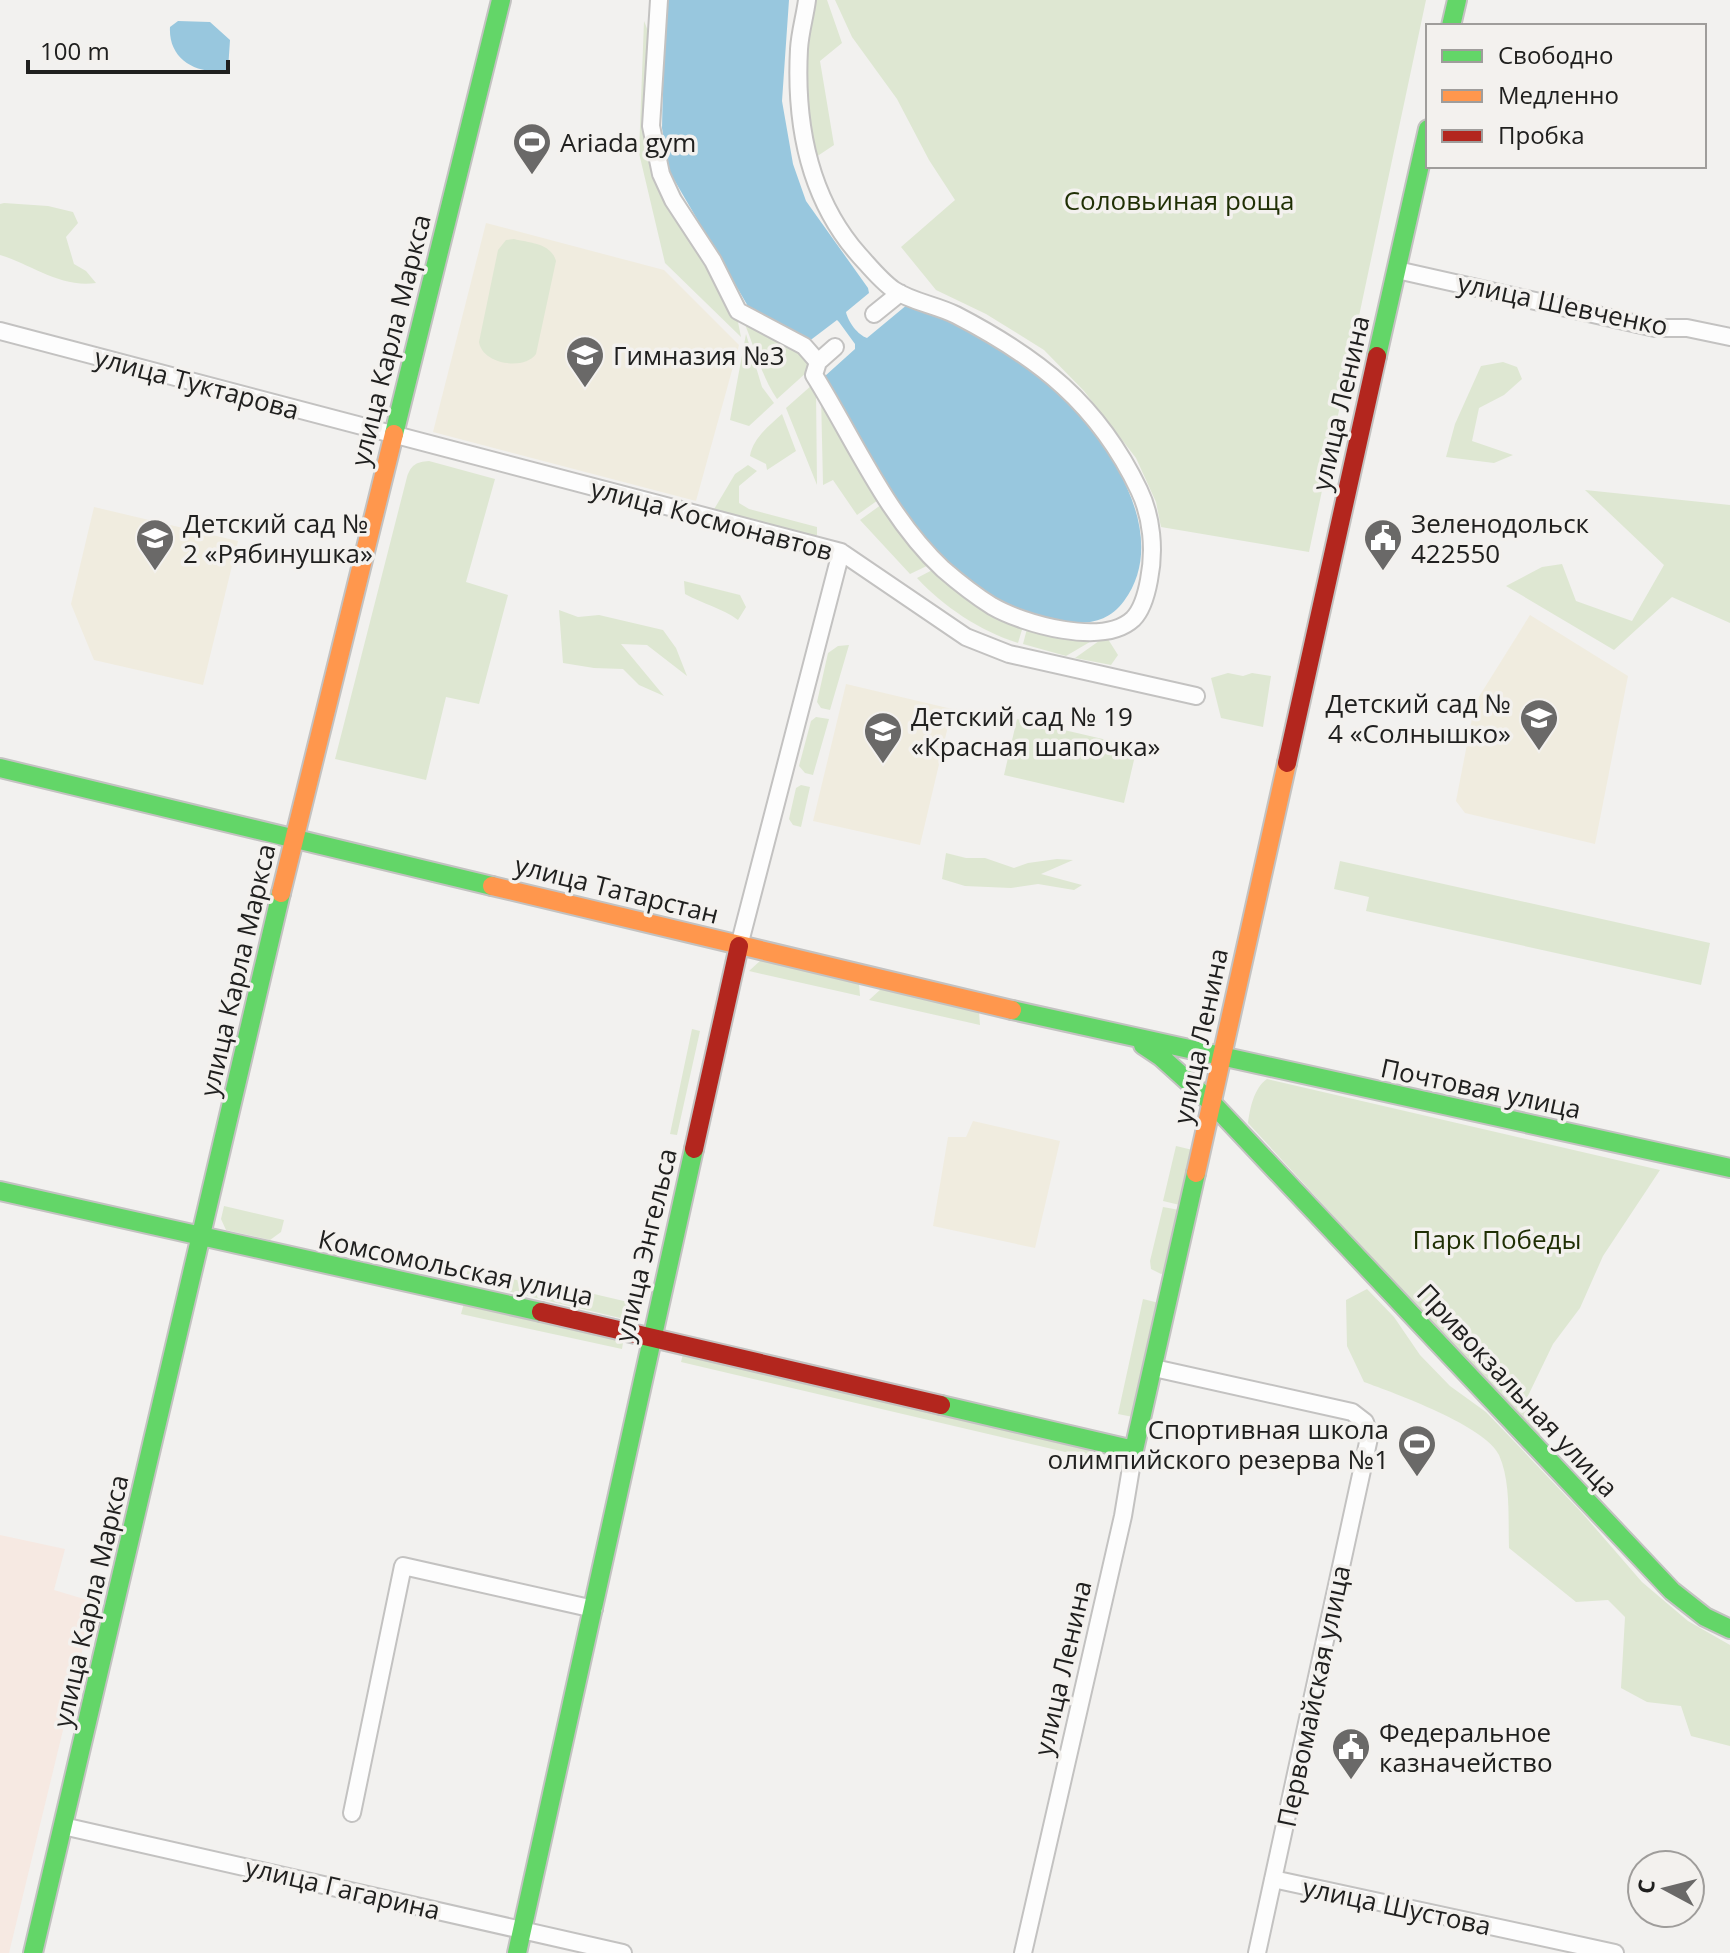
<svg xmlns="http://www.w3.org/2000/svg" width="1730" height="1953" font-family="'Open Sans',sans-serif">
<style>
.education{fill:#f0ecdf}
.medical{fill:#f6e9e2}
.green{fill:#dee7d2}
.water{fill:#98c7de}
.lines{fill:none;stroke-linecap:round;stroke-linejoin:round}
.street-casing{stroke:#c3c2c1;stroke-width:20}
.fast-casing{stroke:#c3c2c1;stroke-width:22}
.slow-casing{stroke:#c3c2c1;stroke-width:22}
.jam-casing{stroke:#c3c2c1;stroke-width:22}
.street{stroke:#fdfdfd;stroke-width:16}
.fast{stroke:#63d668;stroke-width:18}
.slow{stroke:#ff974d;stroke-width:18}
.jam{stroke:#b3261e;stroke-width:18}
.labels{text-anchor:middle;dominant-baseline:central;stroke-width:7;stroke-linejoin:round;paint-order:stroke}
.poi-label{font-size:26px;fill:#20201f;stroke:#f3f1ee;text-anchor:start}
.park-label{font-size:26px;fill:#1f2f04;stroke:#f3f1ee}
.street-label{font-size:26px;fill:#20201f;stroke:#f3f1ee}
</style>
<rect width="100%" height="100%" fill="#f2f1ef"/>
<path class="education" d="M486,223l178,47 75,75 -43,156 -263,-69z
M94,507l144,34 -35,144 -109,-25 -23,-56z
M1530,615l98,61 -33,168 -130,-31 -9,-12 19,-98z
M846,684l106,25 -32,136 -107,-24z
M973,1121l87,20 -25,107 -102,-22 15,-89h18z"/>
<path class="medical" d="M0,1535l65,14 -11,41 40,12 -85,351h-9z"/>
<path class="green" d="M810,0h17l15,43 -22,18 14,84 -21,14 -11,-50z
M835,0h591l-117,552 -148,-25 -5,-25 -20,-44 -52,-67 -40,-41 -58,-36 -50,-24 -35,-43 54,-47 -26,-40 -32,-61 -45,-62z
M644,21l4,10 -4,75 3,47 12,38 77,121 5,25 -76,-74 -26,-110z
M4,203l44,3 25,6 5,11 -12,14 8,27 12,7 10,12c-36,5 -63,-18 -96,-28v-51z
M514,239c16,4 37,4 42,22l-20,93c-12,17 -54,10 -57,-12l19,-92 8,-10z
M743,320l57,33 9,12 -2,7 -30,27c-16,-23 -22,-52 -34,-79z
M746,334l16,53 12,16 -25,23 -19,-6z
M1503,362l14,5 5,12 -18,16 -25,13 -7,33 41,14 -19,8 -48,-6 9,-33 26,-58z
M812,385l4,5 1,95 -31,-77z
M821,394l60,104 -24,17 -24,-35 -10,5z
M782,414l14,37 -29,19 -1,-6 -16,-8c3,-18 20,-31 32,-42z
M429,461l66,18 -29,103 42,13 -29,109 -33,-7 -20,83 -91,-21 72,-282c4,-12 9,-15 22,-16z
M748,465l9,6 -18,15v17l10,6 68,18v8l-12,2 -92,-26 22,-37z
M1585,490l145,15v118l-58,-26 -58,53 -108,-64 36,-19 20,-3 14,37 56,20 32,-56z
M885,502l48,61 -23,11 -50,-54z
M938,567l86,56 -6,20c-38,-12 -74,-36 -101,-65z
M684,581l56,14 6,12 -8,13c-16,-12 -35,-16 -53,-26z
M559,610l19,7 21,-2 64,15 13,18 11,28 -40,-31 -26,-1 43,52 -25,-11 -16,-16 -29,-1 -31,-5z
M1028,625l72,11 -34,20 -43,-12z
M1106,636l12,19 -7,10 -36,-7z
M849,645l-19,65 -9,-2 -4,-6 11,-49 10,-7z
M1228,673l15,3 9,-3 19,3 -8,51 -42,-9 -10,-40z
M816,717l13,2 -16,56 -8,-2 -6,-7 12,-45z
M1017,719l120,28 -13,56 -120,-28z
M801,785l9,2 -9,40 -8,-2 -4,-6 7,-31z
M946,853l20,5h19l29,10 14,-5 29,-4 16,1 -32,14 41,11 -8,5 -36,-6 -27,4 -46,-2 -23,-7z
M1340,861l370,82 -9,42 -335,-74 3,-14 -35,-8z
M761,960l98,23 1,13 -111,-25z
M881,989l98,23 1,13 -111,-25z
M692,1029l8,2 -23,104 -7,-1z
M1267,1079l393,91 -57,86 -23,52 -27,36 -28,58 21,21 -8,15 -290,-315c2,-15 6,-35 19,-44z
M1176,1146l21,5 -13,55 -21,-5z
M224,1206l60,14 -3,12 -11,8 -44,-10 -5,-11z
M1163,1207l22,4 -20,62 -4,1 -10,-5 -1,-8z
M414,1254l33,8 -3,14 -28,-6z
M468,1269l124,28 2,-3 34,8 -4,17 -159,-38z
M1367,1289l27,28 26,38 30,31 36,26 25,26 72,76 59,68 46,39 42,24v101l-39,-10 -10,-30 -34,-4 -26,-14 4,-71 -17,-17 -32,2 -67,-54c-1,-30 2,-66 -10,-93 -13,-29 -105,-62 -135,-73l-17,-36 -1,-46z
M1143,1299l20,5 -25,114 -20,-4z
M464,1303l160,34 -2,12 -161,-35z
M684,1350l414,96 -3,13 -414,-97z"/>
<path class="water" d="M665,0h124l-7,101 11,63 13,37 62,87 1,5 -23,19c2,10 12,23 21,26l41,-34c11,3 25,5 35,10 25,11 61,35 83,51 61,44 154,160 98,236 -17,23 -40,24 -65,20 -121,-21 -185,-145 -234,-245l30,-27v-5l-16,-22 -2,-2 -29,22 -59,-34 -80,-137 -7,-43z
M178,21l32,1 20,18 -2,30c-30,6 -60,-10 -58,-43z"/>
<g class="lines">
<g class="street-casing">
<path id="street" d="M659,0l-8,126 10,48 12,26 40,61 25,50 66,35 14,16 -4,13c40,64 73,142 129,194 15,13 33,27 49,37 31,18 111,41 141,13 9,-9 14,-28 16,-39 6,-30 3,-63 -10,-90 -41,-86 -100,-132 -183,-175 -20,-10 -44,-13 -62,-25 -13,-9 -24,-23 -35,-35 -51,-58 -64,-131 -60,-206 1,-17 6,-33 8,-49
M1397,270l258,58h32l43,9
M874,314l26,-21
M0,331l841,221 125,85 43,17 187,42
M818,362l17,-15
M739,946l102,-394
M1154,1368l198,44 13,10 4,16 -112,515
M352,1813l51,-247 191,43
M63,1826l560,127
M1273,1879l342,74
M1023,1953l100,-437 11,-66"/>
</g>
<g class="fast-casing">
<path id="fast" d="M1451,26l6,-26
M1377,356l51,-227
M394,434l107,-434
M0,768l492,118
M1012,1010l718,158
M1143,1045l18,12 52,47 459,487 33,26 25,12
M0,1191l541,121
M941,1405l193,45 62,-277
M33,1953l248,-1060
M517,1953l177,-804"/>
</g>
<g class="slow-casing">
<path id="slow" d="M492,886l520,124
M281,893l113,-459
M1196,1173l91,-410"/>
</g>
<g class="jam-casing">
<path id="jam" d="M1287,763l90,-407
M694,1149l45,-203
M541,1312l400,93"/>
</g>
<use href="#street" class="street"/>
<use href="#fast" class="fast"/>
<use href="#slow" class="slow"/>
<use href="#jam" class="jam"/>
</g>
<defs>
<g id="stadium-pin" transform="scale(2)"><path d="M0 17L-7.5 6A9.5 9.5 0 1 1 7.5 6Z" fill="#6a6968" stroke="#f3f1ee"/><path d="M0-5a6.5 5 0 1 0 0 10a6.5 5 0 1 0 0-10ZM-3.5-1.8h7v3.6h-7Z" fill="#fff"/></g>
<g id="school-pin" transform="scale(2)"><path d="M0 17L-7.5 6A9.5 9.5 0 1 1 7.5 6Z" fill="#6a6968" stroke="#f3f1ee"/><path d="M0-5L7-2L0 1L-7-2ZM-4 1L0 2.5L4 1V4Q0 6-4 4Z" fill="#fff"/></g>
<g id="civic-pin" transform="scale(2)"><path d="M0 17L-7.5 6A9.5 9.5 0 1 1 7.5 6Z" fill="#6a6968" stroke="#f3f1ee"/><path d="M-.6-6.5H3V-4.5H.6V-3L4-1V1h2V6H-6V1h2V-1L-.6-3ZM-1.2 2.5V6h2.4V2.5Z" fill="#fff"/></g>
</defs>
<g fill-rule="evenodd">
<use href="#stadium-pin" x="532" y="142"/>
<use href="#school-pin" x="585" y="355"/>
<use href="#school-pin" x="155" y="538"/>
<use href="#civic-pin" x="1383" y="538"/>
<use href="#school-pin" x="1539" y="718"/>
<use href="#school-pin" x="883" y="731"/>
<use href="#stadium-pin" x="1417" y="1444"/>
<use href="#civic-pin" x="1351" y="1747"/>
</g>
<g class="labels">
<g class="poi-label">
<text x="560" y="142">Ariada gym</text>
<text x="613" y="355">Гимназия №3</text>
<text x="183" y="523">Детский сад №<tspan x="183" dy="30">2 «Рябинушка»</tspan></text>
<text x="1411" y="523">Зеленодольск<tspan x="1411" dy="30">422550</tspan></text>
<text x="1511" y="703" text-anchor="end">Детский сад №<tspan x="1511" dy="30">4 «Солнышко»</tspan></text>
<text x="911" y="716">Детский сад № 19<tspan x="911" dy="30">«Красная шапочка»</tspan></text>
<text x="1389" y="1429" text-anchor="end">Спортивная школа<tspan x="1389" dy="30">олимпийского резерва №1</tspan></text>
<text x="1379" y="1732">Федеральное<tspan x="1379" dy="30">казначейство</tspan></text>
</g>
<g class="park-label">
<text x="1179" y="200">Соловьиная роща</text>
<text x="1497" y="1239">Парк Победы</text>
</g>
<g class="street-label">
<text transform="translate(1563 304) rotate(12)">улица Шевченко</text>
<text transform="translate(390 340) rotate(-76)">улица Карла Маркса</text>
<text transform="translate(197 383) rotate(15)">улица Туктарова</text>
<text transform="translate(1340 403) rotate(-77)">улица Ленина</text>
<text transform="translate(712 519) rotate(15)">улица Космонавтов</text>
<text transform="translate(617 889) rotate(14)">улица Татарстан</text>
<text transform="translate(237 970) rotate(-77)">улица Карла Маркса</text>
<text transform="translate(1200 1036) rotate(-78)">улица Ленина</text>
<text transform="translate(1481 1088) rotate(12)">Почтовая улица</text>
<text transform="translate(645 1245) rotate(-77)">улица Энгельса</text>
<text transform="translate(456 1267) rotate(12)">Комсомольская улица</text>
<text transform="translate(1518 1390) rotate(47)">Привокзальная улица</text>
<text transform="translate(90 1601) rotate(-77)">улица Карла Маркса</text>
<text transform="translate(1062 1668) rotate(-77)">улица Ленина</text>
<text transform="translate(1313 1696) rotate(-78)">Первомайская улица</text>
<text transform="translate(343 1888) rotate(13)">улица Гагарина</text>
<text transform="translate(1397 1906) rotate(12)">улица Шустова</text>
</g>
</g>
<rect x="1426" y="24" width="280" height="144" fill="#f3f1ee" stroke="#9f9d9b" stroke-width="2"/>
<rect x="1442" y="50" width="40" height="12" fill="#63d668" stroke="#9f9d9b" stroke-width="2"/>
<text x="1498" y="64" font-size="24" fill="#20201f">Свободно</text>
<rect x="1442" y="90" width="40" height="12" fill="#ff974d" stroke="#9f9d9b" stroke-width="2"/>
<text x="1498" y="104" font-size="24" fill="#20201f">Медленно</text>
<rect x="1442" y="130" width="40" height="12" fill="#b3261e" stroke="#9f9d9b" stroke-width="2"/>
<text x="1498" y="144" font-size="24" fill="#20201f">Пробка</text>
<g transform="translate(1666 1889) rotate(277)"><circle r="38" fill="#f3f1ee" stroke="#9f9d9b" stroke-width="2"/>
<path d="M0-6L14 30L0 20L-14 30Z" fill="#6a6968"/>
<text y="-12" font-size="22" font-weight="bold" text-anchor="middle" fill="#20201f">С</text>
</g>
<path d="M28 60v12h200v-12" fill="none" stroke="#20201f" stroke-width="4"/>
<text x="40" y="60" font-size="24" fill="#20201f" stroke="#f3f1ee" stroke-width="6" paint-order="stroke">100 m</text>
</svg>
